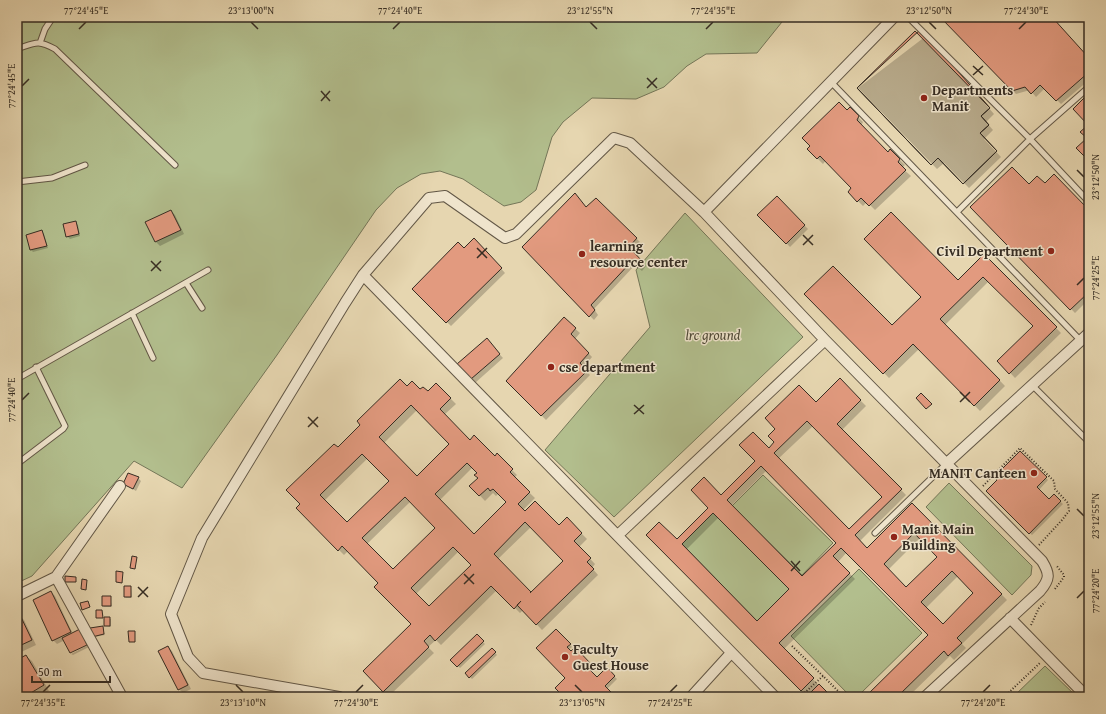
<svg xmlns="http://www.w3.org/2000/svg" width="1106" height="714" font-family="'Gentium Book Plus',serif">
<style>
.green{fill:#b2be8d;stroke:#747658}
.shadow{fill:#0003;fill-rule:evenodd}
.building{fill:#e29a7f;stroke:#362d23;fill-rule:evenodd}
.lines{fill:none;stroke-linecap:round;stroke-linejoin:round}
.service-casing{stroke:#625746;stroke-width:7}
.minor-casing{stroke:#625746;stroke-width:12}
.path{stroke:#362d23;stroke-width:2;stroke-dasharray:1 2;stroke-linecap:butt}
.service{stroke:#efe4cc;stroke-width:5}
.minor{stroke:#efe4cc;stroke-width:10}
.ticks{fill:none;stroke:#362d23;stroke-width:1.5}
.poi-dot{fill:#8f2418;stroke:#efe4cc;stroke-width:1.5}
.labels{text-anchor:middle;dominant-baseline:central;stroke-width:3;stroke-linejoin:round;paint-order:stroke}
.poi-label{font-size:14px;font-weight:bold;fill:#362d23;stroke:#efe4cc;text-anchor:start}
.park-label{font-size:14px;font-style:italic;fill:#4f4a38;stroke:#efe4cc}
.neatline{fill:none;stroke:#362d23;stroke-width:1.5}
.ticks-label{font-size:10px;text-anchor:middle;fill:#362d23}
</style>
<rect width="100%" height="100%" fill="#e6d6b0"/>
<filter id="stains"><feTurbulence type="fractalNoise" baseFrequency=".005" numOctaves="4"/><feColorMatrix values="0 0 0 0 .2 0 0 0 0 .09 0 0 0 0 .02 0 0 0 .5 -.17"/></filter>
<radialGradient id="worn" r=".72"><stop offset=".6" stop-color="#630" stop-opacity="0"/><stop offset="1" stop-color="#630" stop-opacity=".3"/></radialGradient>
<path class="green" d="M17,17h769l-29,36 -51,1 -19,12 -23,21 -28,12 -44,-1 -29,24 -11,15 -16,53 -15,12 -17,4 -41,-27 -23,-8 -19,3 -24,14 -21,22 -99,145 -95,133 -48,-27 -102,115 -15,7z
M685,213l118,124 -189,180 -69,-67 105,-123 -14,-57z
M763,475l70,68 -31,32 -70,-69z
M949,483l83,83 -1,9 -19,20 -86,-88z
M713,513l76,76 -32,32 -75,-77z
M859,569l63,64 -65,64h-6l-60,-61z
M1045,666l32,31h-64z"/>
<path class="shadow" d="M943,17h109l37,42v21l-28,24 -16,-16 -9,9 -6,-7 -14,4 -74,-76z
M926,36l68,78 -8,8 7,8 -9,9 17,18 -32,31 -25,-25 -7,6 -79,-81z
M850,109l13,13 -2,4 28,28 7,2 9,9 -3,3 9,8 -36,34 -8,-8 -4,4 -14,-14 4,-4 -27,-28 -3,4 -15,-15z
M1029,185h16l44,27v87l-14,14 -103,-106z
M777,197l31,32 -18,18 -31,-32z
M596,199l44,43 -8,9 14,15 -4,5 -7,-6 -41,44 4,6 -4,5 -71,-73 64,-39z
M171,211l4,4 9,19 -24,12 -4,-4z
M75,222l3,3 2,11 -10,3 -3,-3z
M42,231l2,3 4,14 -15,4 -2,-2z
M478,243l27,30 -54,53 -38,-37 51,-39z
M984,255l77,78 -46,45 -16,-17 35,-35 -45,-45 -44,44 60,61 -25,25 -61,-62 -30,29 -83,-84 86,33 66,-46z
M564,319l16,14 -5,6 17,18 -9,11 7,7 -44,45 -39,-39z
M490,344l13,14 -28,25 -16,-19z
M840,380l26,26 -24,24 64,65 -46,46 7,8 45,-45 95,96 -45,44 4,4 -12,12 -4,-4 -42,41h-42l63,-62 -82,-83 -9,10 17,17 -71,70 46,48h-23l-159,-162 29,5zM813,426l71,71 -35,34 -71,-72zM766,471l72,72 -36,35 -71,-72zM719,517l72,72 -33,33 -72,-72zM920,538l18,19 -32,31 -18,-18zM958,576l17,17 -32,32 -17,-17z
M436,384l20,20 -12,11 26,26 25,16 2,-2 20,20 -3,3 21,20 -12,12 36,17 8,-8 20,20 -8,8 16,17 -3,4 6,7 -56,55 -19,-20 -3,3 -23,-23 -56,55 -5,-5 -8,7 6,6 -45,43 -25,-25 48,-46 -37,-38 5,-4 -32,-32 -4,4 -47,-47 41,-60 69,-61 21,6zM417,410l33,34 -33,33 -33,-34zM368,458l22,23 -43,43 -23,-23zM473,467l5,6 1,5 -8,8 14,15 8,-8 3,3 3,-3 8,9 -33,33 -34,-35zM410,502l26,26 -43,43 -26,-27zM531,527l33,34 -33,32 -33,-34zM459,551l13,14 -43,42 -13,-13z
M1020,452l28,28 -9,10 10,10 5,-4 9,8 -31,31 -45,-44 11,-11z
M138,478l3,3 -5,10 -12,-7z
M17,567l6,18 -6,2z
M131,587l1,11h-6l-1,-1z
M51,592l4,4 18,38 7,-3 7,13 -17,8 -5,-12 -8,4 -4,-4z
M110,597l2,10h-8l-1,-1z
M102,611l1,7 8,1v8l-6,-1v-8h-8z
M19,615l5,5 12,25 -19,9v-38z
M102,627l3,8 -11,2 -3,-8z
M556,630l16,17 -4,3 3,3 4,-4 17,18 -3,3 8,8 10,-9 10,10 -10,10 8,8h-12l-2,-3 -3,3h-33l2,-19z
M477,636l8,8 -25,24 -8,-8z
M88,645l1,2 -16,8 -2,-1z
M168,647l4,4 19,38 -8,4 -4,-4z
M492,649l5,6 -25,24 -6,-6z
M26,656l6,5 17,30 -11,6h-21v-36z"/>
<path class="building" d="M942,17h110l37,41v3l-4,5 4,6 -33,29 -16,-16 -9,9 -6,-7 -13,4 -71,-73z
M921,29l69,79 -9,8 8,9 -9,8 17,18 -34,33 -25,-26 -7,7 -74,-77z
M915,31l75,77 -9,8 8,9 -9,8 17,18 -34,33 -25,-26 -7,7 -74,-77z
M1089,93v68l-13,-13 11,-10 -7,-6 8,-7 -15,-16z
M839,102l8,8 3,-3 9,9 -2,4 31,32 2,-3 10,10 -2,3 8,8 -37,36 -8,-8 -4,4 -9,-10 3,-4 -31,-32 -3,3 -10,-10 3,-3 -8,-8z
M1012,167l17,17 8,-8 8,7 9,-9 35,36v82l-19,18 -100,-103z
M575,193l11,14 10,-9 41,40 -8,9 14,15 -5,6 -7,-6 -40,43 4,5 -6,7 -67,-70z
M777,196l28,29 -19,19 -29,-29z
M171,210l10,20 -26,12 -10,-20z
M891,212l67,68 26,-26 73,73 -48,47 -12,-13 36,-35 -50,-49 -43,42 60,61 -26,26 -61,-62 -30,30 -79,-80 29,-28 59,59 29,-28 -57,-58z
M76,221l3,13 -13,3 -3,-13z
M42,230l5,16 -17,4 -4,-15z
M474,238l28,30 -56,55 -34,-34 46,-47 6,6z
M564,317l12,11 -5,6 18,19 -9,10 7,8 -46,45 -35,-35z
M487,338l13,16 -29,25 -14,-15z
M840,378l21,22 -24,24 65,65 -47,46 12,13 45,-45 90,91 -45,44 5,5 -14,13 -4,-5 -47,46h-32l63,-62 -87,-87 -8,8 17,17 -71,70 35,35 -13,13 -155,-156 13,-13 18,17 31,-31 -17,-18 13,-13 17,18 34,-34 -16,-16 14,-13 16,16 5,-6 -6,-6 7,-7 -10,-11 34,-33 17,17zM807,421l75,76 -33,32 -75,-76zM761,466l75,77 -34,33 -75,-76zM713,513l76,76 -32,32 -75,-77zM914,533l23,24 -31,30 -22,-23zM952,571l21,22 -30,31 -22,-22z
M400,379l7,7 5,-5 8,8 3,-2 5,4 8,-8 15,15 -11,11 30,31 4,-5 21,21 2,-3 16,16 -3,3 20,20 -12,12 7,7 10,-10 24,24 8,-8 15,16 -8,8 17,17 -4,4 7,7 -58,56 -19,-20 4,-4 -7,8 -23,-23 -56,55 -5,-6 -6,6 5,6 -46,45 -20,-21 48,-47 -37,-37 4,-4 -36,-37 -4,5 -42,-43 4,-4 -14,-14 48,-46 4,3 22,-22 -3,-4zM411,405l38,39 -32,32 -38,-39zM362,454l27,27 -42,41 -27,-27zM467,463l10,10 -3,2 4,3 -9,8 10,10 9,-8 2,3 3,-2 13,13 -32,32 -39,-40zM405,497l30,31 -42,41 -31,-31zM525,522l38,39 -33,32 1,-1 -37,-38zM453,547l18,18 -42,41 -18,-18z
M921,393l11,11 -6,5 -10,-11z
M1020,451l27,26 -10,10 12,12 5,-5 7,7 -32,33 -43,-43 11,-11 -3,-3z
M128,473l11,4 -6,12 -10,-5z
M132,556l5,1 -2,12 -5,-1z
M116,571l7,1 -1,11 -6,-1z
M65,576l11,1v5h-11z
M82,579l5,1 -1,10 -5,-1z
M124,586h7v11h-7z
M51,591l20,41 -19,9 -19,-41z
M102,596h9v10h-9z
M88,601l2,6 -8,3 -2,-7z
M96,610h6l1,8h-7z
M19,613l13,27 -15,7v-33z
M104,617h6v9h-6z
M103,626l1,8 -12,3 -2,-9z
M80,629l7,16 -17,8 -8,-15z
M556,629l15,15 -4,3 4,4 4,-4 16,17 -4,3 10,10 10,-10 8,9 -10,10 10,10 -1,1h-13l1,-1 -4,-4 -4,5h-30l-9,-9 10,-10 -29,-30z
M128,631h7v11h-6z
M477,634l7,7 -27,26 -7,-7z
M168,646l20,39 -10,5 -20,-39z
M492,648l4,4 -27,26 -4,-5z
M26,655l18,30 -20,12h-7v-37z
M819,684l13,13h-26z"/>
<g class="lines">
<g class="service-casing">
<path id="service" d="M908,17l122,122 59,63
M40,43l5,-14 8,-12
M17,49c18,-6 20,-10 38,0l120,116
M831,82l250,259
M17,182l35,-4 33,-13
M957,212l73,-73 59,-52
M186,283l16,25
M132,313l21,45
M17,379l191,-109
M1032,385l57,57
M17,464l46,-35 2,-3 -29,-59
M875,533l71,-69"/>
</g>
<g class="minor-casing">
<path id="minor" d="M704,212l190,-195
M363,275l412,422
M946,464l143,-131
M618,535l207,-195
M56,577l66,120
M17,596l39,-19 64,-91
M1010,618l77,79
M339,697l-136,-24 -15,-16 -17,-43 31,-76 143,-235 18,-28 66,-77 16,-2 60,42 11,-4 98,-96 16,5 74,69 121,128 217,221c8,13 8,18 -2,30l-115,106
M691,697l40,-44"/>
</g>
<path class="path" d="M983,486l37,-38 34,33 1,8 13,14 1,8 -7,9 -23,25
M1055,589l9,-12v-2l-8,-10
M1031,625l8,-17 6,-6
M792,646l31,30
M800,697l23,-21 21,21
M1004,697l37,-35"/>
<use href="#service" class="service"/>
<use href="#minor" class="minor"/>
</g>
<path class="ticks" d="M251,22l7,7M590,22l7,7M929,22l7,7M79,29l7,-7M393,29l7,-7M706,29l7,-7M1019,29l7,-7M973,66l10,9M973,75l10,-9M647,78l10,10M22,86l7,-7M647,88l10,-10M321,91l9,10M321,101l9,-10M1077,170l7,7M803,235l10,10M803,245l10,-10M477,248l10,10M477,258l10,-10M151,261l10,10M151,271l10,-10M1077,285l7,-7M960,392l10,10M22,400l7,-7M960,402l10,-10M634,405l10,9M634,414l10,-9M308,417l10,10M308,427l10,-10M1077,509l7,7M791,561l9,10M791,571l9,-10M464,574l10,10M464,584l10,-10M138,587l10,10M138,597l10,-10M1077,598l7,-7M236,685l7,7M575,685l7,7M43,692l7,-7M356,692l7,-7M670,692l7,-7M983,692l7,-7"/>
<g class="poi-dot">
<circle cx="924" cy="98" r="4"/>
<circle cx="1051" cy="251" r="4"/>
<circle cx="582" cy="254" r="4"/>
<circle cx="551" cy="367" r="4"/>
<circle cx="1034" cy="473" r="4"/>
<circle cx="894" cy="537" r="4"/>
<circle cx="565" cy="657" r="4"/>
</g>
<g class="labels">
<g class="poi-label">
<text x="932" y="90">Departments<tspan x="932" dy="16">Manit</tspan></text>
<text x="590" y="246">learning<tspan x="590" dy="16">resource center</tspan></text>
<text x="1043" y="251" text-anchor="end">Civil Department</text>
<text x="559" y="367">cse department</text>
<text x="1026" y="473" text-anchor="end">MANIT Canteen</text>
<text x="902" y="529">Manit Main<tspan x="902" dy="16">Building</tspan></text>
<text x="573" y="649">Faculty<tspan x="573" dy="16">Guest House</tspan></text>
</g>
<g class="park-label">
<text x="713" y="335">lrc ground</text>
</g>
</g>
<rect width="1106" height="714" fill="none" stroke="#e6d6b0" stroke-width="44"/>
<path d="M32 676v6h78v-6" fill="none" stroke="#362d23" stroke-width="2"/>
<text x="38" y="676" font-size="12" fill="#362d23" stroke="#efe4cc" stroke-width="3" paint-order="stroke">50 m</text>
<rect x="22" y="22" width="1062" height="670" class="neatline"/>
<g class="ticks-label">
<text x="86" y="14">77°24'45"E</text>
<text x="251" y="14">23°13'00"N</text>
<text x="400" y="14">77°24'40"E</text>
<text x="590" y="14">23°12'55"N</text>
<text x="713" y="14">77°24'35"E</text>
<text x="929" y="14">23°12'50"N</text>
<text x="1026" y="14">77°24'30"E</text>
<text transform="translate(11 86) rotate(-90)" y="4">77°24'45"E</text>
<text transform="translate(1095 177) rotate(-90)" y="4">23°12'50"N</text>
<text transform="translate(1095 278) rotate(-90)" y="4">77°24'25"E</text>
<text transform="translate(11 400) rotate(-90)" y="4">77°24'40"E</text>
<text transform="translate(1095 516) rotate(-90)" y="4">23°12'55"N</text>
<text transform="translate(1095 591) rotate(-90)" y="4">77°24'20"E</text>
<text x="43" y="706">77°24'35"E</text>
<text x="243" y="706">23°13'10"N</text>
<text x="356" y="706">77°24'30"E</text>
<text x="582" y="706">23°13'05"N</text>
<text x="670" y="706">77°24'25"E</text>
<text x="983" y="706">77°24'20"E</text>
</g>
<rect width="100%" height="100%" filter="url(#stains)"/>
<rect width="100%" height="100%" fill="url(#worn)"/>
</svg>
